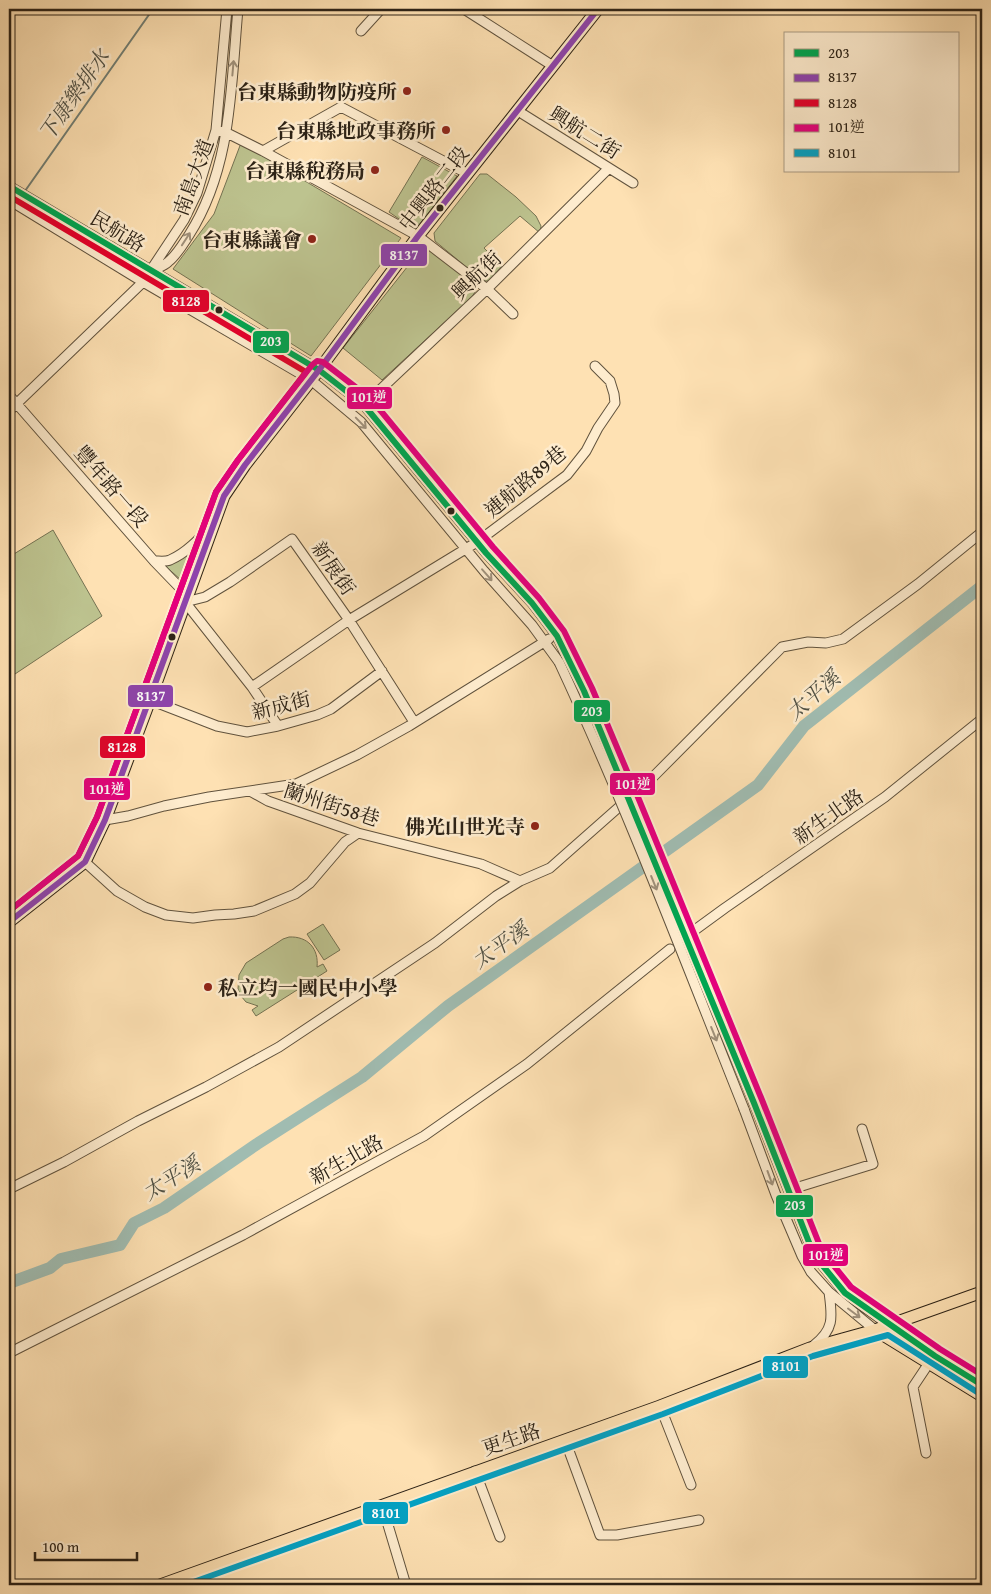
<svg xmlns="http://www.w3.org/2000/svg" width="991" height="1594" font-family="'Gentium Book Plus','Noto Serif TC',serif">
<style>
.green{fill:#bdc38f;stroke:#747252}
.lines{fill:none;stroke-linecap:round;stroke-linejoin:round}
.stream{stroke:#727e73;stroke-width:2}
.river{stroke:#a0bcb1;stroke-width:12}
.minor-casing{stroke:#60523d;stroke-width:11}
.major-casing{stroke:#2c2216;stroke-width:13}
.minor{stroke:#feecce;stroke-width:9}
.major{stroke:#fee1b3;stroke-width:11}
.minor-bridge-casing{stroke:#60523d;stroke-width:11;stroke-linecap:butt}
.minor-bridge{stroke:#feecce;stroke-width:9}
.bus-1-casing{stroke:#feecce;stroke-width:10}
.bus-2-casing{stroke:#feecce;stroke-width:10}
.bus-3-casing{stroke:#feecce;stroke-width:10}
.bus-4-casing{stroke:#feecce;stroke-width:10}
.bus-5-casing{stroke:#feecce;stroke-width:10}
.bus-1{stroke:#00a651;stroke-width:6}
.bus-2{stroke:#8e44ad;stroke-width:6}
.bus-3{stroke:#e4002b;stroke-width:6}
.bus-4{stroke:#e5007d;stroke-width:6}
.bus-5{stroke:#02a2c5;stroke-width:6}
.oneway{stroke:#a0917b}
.poi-dot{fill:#8f2418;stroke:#feecce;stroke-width:2}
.bus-dot{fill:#2c2216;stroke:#feecce;stroke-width:2}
.labels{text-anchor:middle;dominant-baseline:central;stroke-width:5;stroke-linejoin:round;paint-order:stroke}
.poi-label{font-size:20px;font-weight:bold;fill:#2c2216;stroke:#feecce;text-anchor:end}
.street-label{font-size:20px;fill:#2c2216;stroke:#feecce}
.water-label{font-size:21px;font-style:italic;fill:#4f5044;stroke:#feecce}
.line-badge{stroke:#feecce;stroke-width:2}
.badge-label{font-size:14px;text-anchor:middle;font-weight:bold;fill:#fff}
</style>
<rect width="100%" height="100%" fill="#fee1b3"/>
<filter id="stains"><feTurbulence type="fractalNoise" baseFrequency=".004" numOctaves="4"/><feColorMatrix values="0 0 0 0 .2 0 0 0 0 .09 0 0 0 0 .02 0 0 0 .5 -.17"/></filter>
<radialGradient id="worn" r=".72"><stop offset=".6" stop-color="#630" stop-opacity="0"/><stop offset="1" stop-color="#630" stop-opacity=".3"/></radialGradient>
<path class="green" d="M241,143l160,95 -90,118 -138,-87 41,-55z
M422,157l35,19 -42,54 -26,-18z
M480,174h7l29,23 20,19 5,10 -1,7 -20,-17 -36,32 18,18 -14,15h-5l-48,-40 -1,-8z
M423,247l6,1 46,38 1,4 -4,7 -90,83 -39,-32z
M53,530l49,86 -93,62v-121z
M196,547l-16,32 -16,-14z
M323,924l17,26 -16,10 -17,-26z
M289,937c19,-1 30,12 28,30l6,-3 4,7 -71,45 -4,-6 6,-4 -12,-4 -5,-6 -3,-7 1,-14 7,-12 37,-24z"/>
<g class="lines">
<path class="stream" d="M25,191l128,-182"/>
<path class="river" d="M9,1283l41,-15 11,-9 59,-14 14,-22 30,-15 93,-64 105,-67 86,-71 310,-221 46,-59 178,-140"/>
<g class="minor-casing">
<path id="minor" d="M464,9l89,57
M361,31l20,-22
M518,111l115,72
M216,130l11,3 36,18 155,85 69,53 26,25
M263,151l78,-44 127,67
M9,186l310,184 45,35 122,148 46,50 25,33 9,19
M9,200l134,82 168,98 50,42 123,149 48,54 27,37
M151,271c6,-3 13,-5 17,-9 9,-7 15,-18 21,-27 43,-67 42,-150 49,-226
M9,395l145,166 28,29 3,12 67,85 26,39
M364,405l123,-116 122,-121
M9,411l134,-129 41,-62 13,-27 19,-63 11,-121
M154,561c5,0 12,1 16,-1 17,-7 31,-23 43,-36
M185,602l20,-5 25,-15 62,-43 57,81 65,102
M252,687l97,-67 128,-78 90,-67 19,-24 12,-23 17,-25 -1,-9 -4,-13 -15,-15
M150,700l67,26 30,6 31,-6 39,-11 14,-6 51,-38
M250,791l18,10 90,32 123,31 39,17
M105,820l23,-4 36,-10 45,-9 87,-13 61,-29 52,-29 140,-87
M85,862l32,29 28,16 21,8 27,3 22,-3 19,-1 20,-3 41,-17 15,-11 35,-41 13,-9
M688,935l37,-27 160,-111 97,-78
M754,1103l60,152 31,38 44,32
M744,1109l32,86 26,61 9,16 18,20 46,38
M9,1189l55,-27 74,-41 68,-34 73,-40 156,-104 61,-47 24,-15 30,-13 103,-91 129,-130 26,-5 18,1 17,-4 75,-55 64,-52
M789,1190l84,-26 -11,-35
M814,1345c21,-16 18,-29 15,-53
M9,1353l234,-118 181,-99 103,-72 143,-115
M660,1406l31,79
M565,1440l35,95h17l82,-15
M926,1453l-13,-66 16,-24
M475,1471l25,66
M382,1505l24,80"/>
</g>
<g class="major-casing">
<path id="major" d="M9,922l76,-60 20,-42 45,-120 74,-204 21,-31 74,-95 99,-134 180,-227
M889,1325l93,60
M875,1330l107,66
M160,1585l500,-179 150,-58 65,-18 107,-38"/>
</g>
<use href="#minor" class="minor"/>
<use href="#major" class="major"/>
<g class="minor-bridge-casing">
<path id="minor-bridge" d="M566,655l18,36 48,114 122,298
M559,662c68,146 125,297 185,447"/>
</g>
<use href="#minor-bridge" class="minor-bridge"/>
<g class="bus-1-casing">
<path id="bus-1" d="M9,186l310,184 45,35 122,148 46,50 25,33 27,55 170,412 60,152 31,38 90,63 47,29"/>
</g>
<g class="bus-2-casing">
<path id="bus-2" d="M9,922l76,-60 20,-42 119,-324 21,-31 74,-95 99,-134 180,-227"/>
</g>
<g class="bus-3-casing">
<path id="bus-3" d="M9,196l297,176 -68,88 -22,32 -119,325 -19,39 -69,55"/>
</g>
<g class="bus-4-casing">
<path id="bus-4" d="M9,911l69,-55 19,-39 119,-325 22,-32 74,-95 5,-4 6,1 48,37 122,148 46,51 25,33 28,57 48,114 122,298 60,151 29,36 89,62 42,26"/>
</g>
<g class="bus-5-casing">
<path id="bus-5" d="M185,1585l478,-171 150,-58 75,-21 89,57"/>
</g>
<use href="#bus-1" class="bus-1"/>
<use href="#bus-2" class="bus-2"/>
<use href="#bus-3" class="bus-3"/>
<use href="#bus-4" class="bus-4"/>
<use href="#bus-5" class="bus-5"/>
</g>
<defs><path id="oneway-shaft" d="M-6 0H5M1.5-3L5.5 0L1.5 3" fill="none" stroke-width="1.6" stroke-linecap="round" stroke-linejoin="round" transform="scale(1.25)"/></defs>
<g class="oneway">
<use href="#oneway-shaft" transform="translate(233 68) rotate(-85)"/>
<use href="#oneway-shaft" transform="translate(186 239) rotate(-57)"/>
<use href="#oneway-shaft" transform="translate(361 423) rotate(46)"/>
<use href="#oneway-shaft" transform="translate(487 575) rotate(49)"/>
<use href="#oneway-shaft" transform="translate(654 883) rotate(68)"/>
<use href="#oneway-shaft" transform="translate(714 1034) rotate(68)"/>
<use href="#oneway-shaft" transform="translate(770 1178) rotate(70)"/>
<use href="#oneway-shaft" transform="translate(854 1313) rotate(37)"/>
</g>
<g class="poi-dot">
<circle cx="407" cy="91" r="5"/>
<circle cx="446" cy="130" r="5"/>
<circle cx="375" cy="170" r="5"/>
<circle cx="312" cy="239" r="5"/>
<circle cx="535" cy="826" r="5"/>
<circle cx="208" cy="987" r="5"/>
</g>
<g class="bus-dot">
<circle cx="440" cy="208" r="4.5"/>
<circle cx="219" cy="310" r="4.5"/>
<circle cx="451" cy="511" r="4.5"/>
<circle cx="172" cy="637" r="4.5"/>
</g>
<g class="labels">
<g class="poi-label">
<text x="397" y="91">台東縣動物防疫所</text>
<text x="436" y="130">台東縣地政事務所</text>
<text x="365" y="170">台東縣稅務局</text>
<text x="302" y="239">台東縣議會</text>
<text x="525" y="826">佛光山世光寺</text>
<text x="218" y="987" text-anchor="start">私立均一國民中小學</text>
</g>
<g class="street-label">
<text transform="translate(585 132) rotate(32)">興航二街</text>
<text transform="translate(193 177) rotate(-70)">南島大道</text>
<text transform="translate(433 188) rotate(-52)">中興路二段</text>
<text transform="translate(118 231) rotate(31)">民航路</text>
<text transform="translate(476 275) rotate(-44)">興航街</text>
<text transform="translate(525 481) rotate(-40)">連航路89巷</text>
<text transform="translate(112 486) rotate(49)">豐年路一段</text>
<text transform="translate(334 568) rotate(55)">新展街</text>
<text transform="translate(281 705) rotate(-14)">新成街</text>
<text transform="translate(332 804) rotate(18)">蘭州街58巷</text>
<text transform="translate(828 816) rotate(-35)">新生北路</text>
<text transform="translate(346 1159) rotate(-29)">新生北路</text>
<text transform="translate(511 1439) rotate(-19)">更生路</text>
</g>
<g class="water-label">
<text transform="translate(74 95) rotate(-55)">下康樂排水</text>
<text transform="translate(813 695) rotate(-41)">太平溪</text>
<text transform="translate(500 945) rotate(-35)">太平溪</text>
<text transform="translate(171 1178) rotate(-32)">太平溪</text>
</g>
</g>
<g class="line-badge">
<rect x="380" y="243" width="48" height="24" rx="5" fill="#8e44ad"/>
<rect x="162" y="289" width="48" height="24" rx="5" fill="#e4002b"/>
<rect x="252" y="330" width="38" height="24" rx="5" fill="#00a651"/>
<rect x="346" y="386" width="47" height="24" rx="5" fill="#e5007d"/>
<rect x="127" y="684" width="47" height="24" rx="5" fill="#8e44ad"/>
<rect x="573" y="699" width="38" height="24" rx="5" fill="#00a651"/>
<rect x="99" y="735" width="47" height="24" rx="5" fill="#e4002b"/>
<rect x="609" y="772" width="47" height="24" rx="5" fill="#e5007d"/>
<rect x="83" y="777" width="48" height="24" rx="5" fill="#e5007d"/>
<rect x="775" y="1194" width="39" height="24" rx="5" fill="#00a651"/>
<rect x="802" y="1243" width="47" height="24" rx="5" fill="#e5007d"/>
<rect x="762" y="1355" width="47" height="24" rx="5" fill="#02a2c5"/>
<rect x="362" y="1501" width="47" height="24" rx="5" fill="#02a2c5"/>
</g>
<g class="badge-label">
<text x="404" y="260">8137</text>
<text x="186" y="306">8128</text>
<text x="271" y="346">203</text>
<text x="369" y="402">101逆</text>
<text x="151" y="701">8137</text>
<text x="592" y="716">203</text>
<text x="122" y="752">8128</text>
<text x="633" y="789">101逆</text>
<text x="107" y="794">101逆</text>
<text x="795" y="1210">203</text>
<text x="826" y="1260">101逆</text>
<text x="786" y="1371">8101</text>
<text x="386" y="1518">8101</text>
</g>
<rect width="991" height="1594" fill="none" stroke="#fee1b3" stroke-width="30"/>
<rect x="10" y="10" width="971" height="1574" fill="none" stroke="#2c2216" stroke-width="2.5"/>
<rect x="15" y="15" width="961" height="1564" fill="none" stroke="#2c2216"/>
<rect x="784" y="32" width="175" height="140" fill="#feecce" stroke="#aa9b84"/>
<rect x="794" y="49" width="25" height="8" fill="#00a651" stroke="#aa9b84"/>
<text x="828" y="58" font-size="15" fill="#2c2216">203</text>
<rect x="794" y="74" width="25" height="8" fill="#8e44ad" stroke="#aa9b84"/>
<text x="828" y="82" font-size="15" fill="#2c2216">8137</text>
<rect x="794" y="99" width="25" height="8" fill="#e4002b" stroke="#aa9b84"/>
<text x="828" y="108" font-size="15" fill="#2c2216">8128</text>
<rect x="794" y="124" width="25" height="8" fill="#e5007d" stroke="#aa9b84"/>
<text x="828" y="132" font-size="15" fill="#2c2216">101逆</text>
<rect x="794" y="149" width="25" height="8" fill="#02a2c5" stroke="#aa9b84"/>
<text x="828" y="158" font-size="15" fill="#2c2216">8101</text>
<path d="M35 1552v8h102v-8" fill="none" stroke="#2c2216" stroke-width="2.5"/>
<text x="42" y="1552" font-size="15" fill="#2c2216" stroke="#feecce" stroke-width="4" paint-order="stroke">100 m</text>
<rect width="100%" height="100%" filter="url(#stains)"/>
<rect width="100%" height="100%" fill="url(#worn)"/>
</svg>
